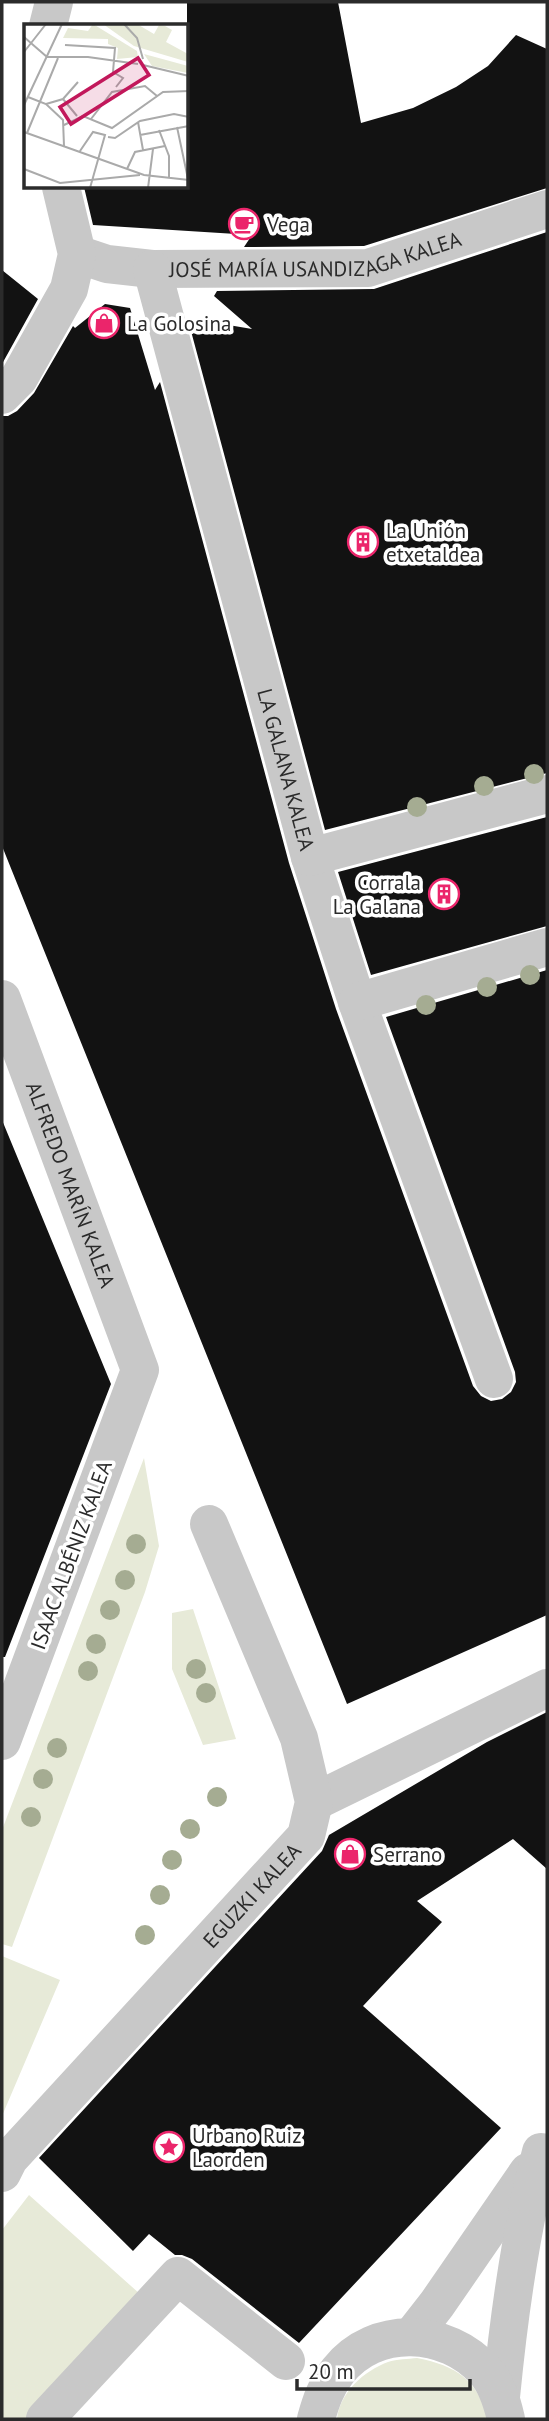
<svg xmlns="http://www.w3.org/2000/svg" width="549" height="2421" font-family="'PT Sans',sans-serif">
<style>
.green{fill:#e7ead8}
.building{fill:#121212}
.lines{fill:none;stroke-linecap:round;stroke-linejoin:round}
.minor{stroke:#c8c8c8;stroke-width:38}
.tree{fill:#a5ac92}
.labels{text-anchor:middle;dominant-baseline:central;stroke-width:7;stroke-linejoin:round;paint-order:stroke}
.poi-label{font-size:21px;fill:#2b2b2b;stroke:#fff;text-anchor:start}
.street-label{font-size:21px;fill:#2b2b2b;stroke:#fff}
.inset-road{fill:none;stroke:#aaa;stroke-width:2}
.view{fill:#c2185b;fill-opacity:0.15;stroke:#c2185b;stroke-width:3.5}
.inset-edge{fill:none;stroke:#2b2b2b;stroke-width:3.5}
</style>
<rect width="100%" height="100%" fill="#fff"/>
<path class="green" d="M144,1458l15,88 -14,46 -133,355 -10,-3v-114z
M193,1609l43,130 -33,6 -31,-76v-56z
M2,1956l58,24 -58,136z
M29,2195l111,99 -113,125h-25v-189z
M417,2358c40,8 59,21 72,61h-152c3,-27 27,-48 51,-57 9,-3 20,-3 29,-4z"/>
<path class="building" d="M187,2h151l23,121 52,-15 43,-21 32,-21 28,-31 31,14v139l-183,58 -120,1 8,-12 -159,-10 -9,-38h103z
M547,232v541l-222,57 -134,-499 8,-11 53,9 -38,-33 3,-5 157,-2z
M2,270l36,29 -36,65z
M105,304l25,4 25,82 5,-8 129,481 47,146 137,377 8,10 10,5 11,-2 9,-7 5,-10 -1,-10 -129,-355 161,-47v645l-200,89 -345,-858v-430h6l9,-5 17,-18 39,-67 2,2z
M547,817v109l-176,49 -33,-103z
M2,1120l109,264 -106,273h-3z
M547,1712v157l-34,-30 -96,62 25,21 -79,84 138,122 -202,215 -107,-84 -10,-4h-7l-26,-21 -16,17 -94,-93 283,-307 7,-16 158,-93z"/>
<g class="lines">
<g class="minor">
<path d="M48,26l6,-24"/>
<path id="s1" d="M77,254l30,10 45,5 216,-1 179,-59"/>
<path id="s2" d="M152,269l158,588 47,145 137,377"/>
<path d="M2,395l17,-17 50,-89 8,-35 -16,-67"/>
<path d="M310,857l237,-63"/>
<path id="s3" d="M2,999l138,371 -138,371"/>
<path d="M357,1002l190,-55"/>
<path d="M314,1802l233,-114"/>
<path id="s4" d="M2,2173l7,-14 297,-323 8,-34 -15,-64 -90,-214"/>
<path d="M412,2336l25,-32 91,-132"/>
<path d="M501,2397c8,-83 19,-164 40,-245"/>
<path d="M45,2419l133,-143 108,85"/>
<path d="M316,2419c5,-18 10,-33 22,-48 37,-47 109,-43 147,0 12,13 17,31 21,48"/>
</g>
</g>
<g class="tree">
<circle cx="534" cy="774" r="10"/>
<circle cx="484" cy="786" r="10"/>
<circle cx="417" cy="807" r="10"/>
<circle cx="530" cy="975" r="10"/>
<circle cx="487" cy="987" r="10"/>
<circle cx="426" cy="1005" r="10"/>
<circle cx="136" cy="1544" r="10"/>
<circle cx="125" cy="1580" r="10"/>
<circle cx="110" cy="1610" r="10"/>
<circle cx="96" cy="1644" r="10"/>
<circle cx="196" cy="1669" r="10"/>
<circle cx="88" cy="1671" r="10"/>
<circle cx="206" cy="1693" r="10"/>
<circle cx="57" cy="1748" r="10"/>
<circle cx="43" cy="1779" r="10"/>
<circle cx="217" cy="1797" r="10"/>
<circle cx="31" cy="1817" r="10"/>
<circle cx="190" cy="1829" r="10"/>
<circle cx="172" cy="1860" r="10"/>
<circle cx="160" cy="1895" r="10"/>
<circle cx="145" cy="1935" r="10"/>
</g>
<defs>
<g id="cafe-ring" transform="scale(1.575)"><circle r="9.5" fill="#fff" stroke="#eb256b" stroke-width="1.5"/><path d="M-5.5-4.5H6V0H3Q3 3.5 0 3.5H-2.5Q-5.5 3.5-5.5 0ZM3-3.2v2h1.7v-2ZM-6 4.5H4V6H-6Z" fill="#eb256b"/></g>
<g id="shop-ring" transform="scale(1.575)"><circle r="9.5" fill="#fff" stroke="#eb256b" stroke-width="1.5"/><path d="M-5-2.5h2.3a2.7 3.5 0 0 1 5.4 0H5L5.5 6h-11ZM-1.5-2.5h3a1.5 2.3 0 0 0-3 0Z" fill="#eb256b"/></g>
<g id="building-ring" transform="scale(1.575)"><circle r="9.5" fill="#fff" stroke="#eb256b" stroke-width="1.5"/><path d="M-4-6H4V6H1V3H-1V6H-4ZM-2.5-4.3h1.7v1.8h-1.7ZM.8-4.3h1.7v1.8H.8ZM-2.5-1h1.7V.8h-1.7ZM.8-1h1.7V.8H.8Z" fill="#eb256b"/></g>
<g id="sight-ring" transform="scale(1.575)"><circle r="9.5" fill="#fff" stroke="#eb256b" stroke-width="1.5"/><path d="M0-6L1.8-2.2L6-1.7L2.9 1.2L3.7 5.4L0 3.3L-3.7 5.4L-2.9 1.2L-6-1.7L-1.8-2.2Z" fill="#eb256b"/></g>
</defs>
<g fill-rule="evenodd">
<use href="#cafe-ring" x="244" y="224"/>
<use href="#shop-ring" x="104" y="323"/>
<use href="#building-ring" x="363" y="542"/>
<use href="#building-ring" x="444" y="894"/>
<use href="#shop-ring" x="350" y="1854"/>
<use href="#sight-ring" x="169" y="2147"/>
</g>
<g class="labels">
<g class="poi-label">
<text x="267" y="224">Vega</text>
<text x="127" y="323">La Golosina</text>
<text x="386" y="530">La Unión<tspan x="386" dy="24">etxetaldea</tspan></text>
<text x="421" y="882" text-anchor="end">Corrala<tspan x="421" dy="24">La Galana</tspan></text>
<text x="373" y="1854">Serrano</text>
<text x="192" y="2135">Urbano Ruiz<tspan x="192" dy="24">Laorden</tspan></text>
</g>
<g class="street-label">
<text stroke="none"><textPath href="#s1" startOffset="242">JOSÉ MARÍA USANDIZAGA KALEA</textPath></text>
<text stroke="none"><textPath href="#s2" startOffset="518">LA GALANA KALEA</textPath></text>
<text stroke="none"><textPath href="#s3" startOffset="198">ALFREDO MARÍN KALEA</textPath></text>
<text transform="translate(71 1555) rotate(-70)">ISAAC ALBÉNIZ KALEA</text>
<text stroke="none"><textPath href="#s4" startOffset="374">EGUZKI KALEA</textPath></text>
</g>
</g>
<g transform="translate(24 24)">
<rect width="164" height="164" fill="#fff"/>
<path d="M69,0l44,27 1,6 -21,2 1,-11 -10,-4v-5l-45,-1 5,-10 20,3zM79,0h34l17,10 5,-9 6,1 7,4 -6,12 22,12v8l-54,-16zM120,30l44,12v7l-36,-7z" fill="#e7ead8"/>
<path class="inset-road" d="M100,0l13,14 6,21M0,13l23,20h41l50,7M41,21l50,3 -2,24 10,6 -7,9M0,28l22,-28M119,41l46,11M4,73l18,7 17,16 1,26M39,75l14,17M22,80l17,-5 15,-17M0,81l38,-81M67,95l21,-27 33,-6 12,10M114,98l5,28M40,101l19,-9 29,12 51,-36 26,-1M153,103l11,52M135,106l10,26v22M0,108l120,43 45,5M3,109l31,-75M116,111l49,-9M84,113l7,1 25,-17 34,-7 15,3M56,127l13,-19 12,3 -15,53M0,145l36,14 80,-8M103,145l8,-17 30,-6M124,164l5,-39"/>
<path class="view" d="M114,34l11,17 -78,49 -11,-17z"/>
<rect width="164" height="164" class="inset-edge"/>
</g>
<rect width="549" height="2421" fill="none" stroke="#2b2b2b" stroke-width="7"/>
<path d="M297 2379v10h173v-10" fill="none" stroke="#2b2b2b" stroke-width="3.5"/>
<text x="308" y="2379" font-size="21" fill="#2b2b2b" stroke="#ffffff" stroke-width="5" paint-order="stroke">20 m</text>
</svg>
